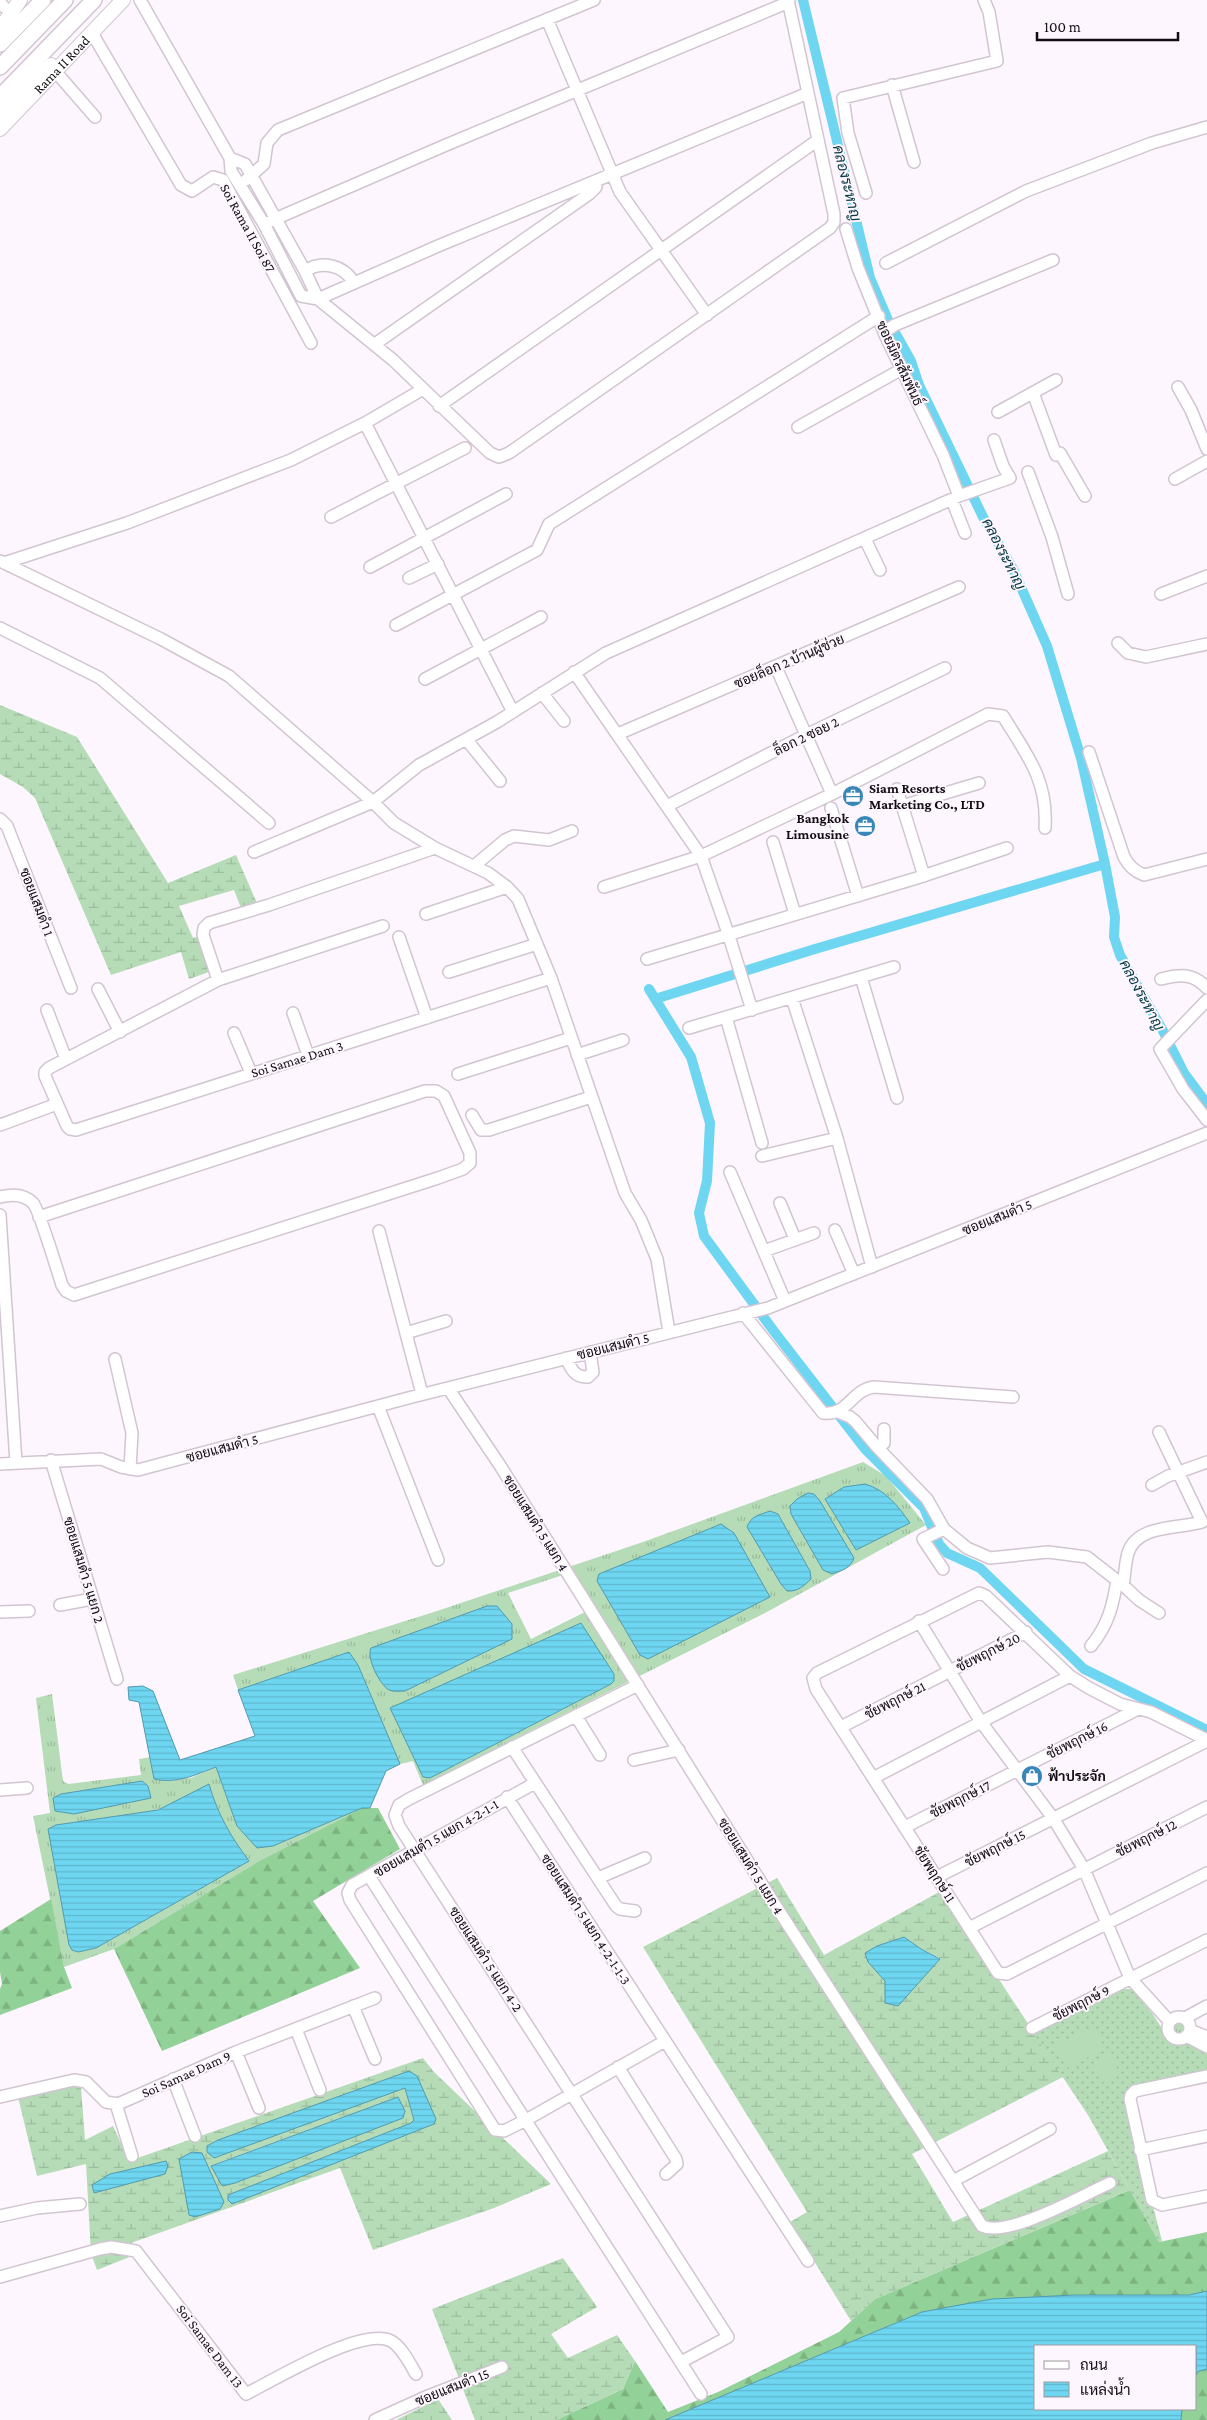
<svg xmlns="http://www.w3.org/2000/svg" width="1207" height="2420" font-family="'Crimson Pro',Sarabun,serif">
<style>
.grass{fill:url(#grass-tufts);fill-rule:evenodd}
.forest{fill:url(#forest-firs)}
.wetland{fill:url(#wetland-marsh);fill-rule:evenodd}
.garden{fill:url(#garden-dots)}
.pitch{fill:#b5dcb7}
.water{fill:url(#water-rules);stroke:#529aad}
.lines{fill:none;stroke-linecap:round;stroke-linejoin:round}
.canal{stroke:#6ed6f0;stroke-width:10}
.minor-casing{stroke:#d1c5d1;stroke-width:14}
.major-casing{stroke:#d1c5d1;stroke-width:16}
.highway-casing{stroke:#d1c5d1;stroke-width:18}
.minor{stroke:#fff;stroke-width:11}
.major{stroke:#fff;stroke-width:14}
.highway{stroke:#fff;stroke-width:15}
.labels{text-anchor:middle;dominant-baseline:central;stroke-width:4;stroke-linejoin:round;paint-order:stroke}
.street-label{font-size:14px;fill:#110d12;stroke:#fef6fe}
.poi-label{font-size:14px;font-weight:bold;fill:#110d12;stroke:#fef6fe;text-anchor:start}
.water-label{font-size:15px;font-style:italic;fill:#063944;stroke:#fef6fe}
</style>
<defs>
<pattern id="grass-tufts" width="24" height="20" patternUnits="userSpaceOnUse" patternTransform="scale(1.25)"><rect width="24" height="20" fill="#b5dcb7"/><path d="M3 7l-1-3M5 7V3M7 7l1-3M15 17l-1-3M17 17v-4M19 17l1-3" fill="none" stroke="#9bbc9c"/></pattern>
<pattern id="forest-firs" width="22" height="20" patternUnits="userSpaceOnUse" patternTransform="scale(1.25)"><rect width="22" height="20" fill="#92d197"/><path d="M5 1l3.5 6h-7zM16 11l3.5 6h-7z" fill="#7db281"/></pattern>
<pattern id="wetland-marsh" width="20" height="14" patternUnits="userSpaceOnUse" patternTransform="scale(1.25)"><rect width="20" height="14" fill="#b5dcb7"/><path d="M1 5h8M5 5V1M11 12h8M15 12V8" fill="none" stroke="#9bbc9c"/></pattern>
<pattern id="garden-dots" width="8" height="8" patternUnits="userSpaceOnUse" patternTransform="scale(1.25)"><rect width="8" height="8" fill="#b5dcb7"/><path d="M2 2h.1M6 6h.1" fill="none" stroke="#9bbc9c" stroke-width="1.8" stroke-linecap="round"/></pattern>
<pattern id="water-rules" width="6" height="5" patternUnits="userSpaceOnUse" patternTransform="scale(1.25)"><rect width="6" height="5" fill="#6ed6f0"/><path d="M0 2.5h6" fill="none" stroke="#5eb6cd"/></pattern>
</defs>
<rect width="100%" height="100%" fill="#fef6fe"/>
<path class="grass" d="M863,1462l23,14 40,49 -161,88 -342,172 -10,-24 -13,3 -42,-99 -9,-13 -111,38 -5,-15 204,-64 206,-69zM778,1514l32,57 1,7 -24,13 -40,-64zM563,1575l22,37 -54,27 -23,-46zM614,1681l-3,3 -181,94z
M52,1694l11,87 5,3 73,-9 -2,-16 12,-2 3,22 37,-1 25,-11 21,59 36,20 89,-38 -101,52 -147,89 -50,18 -31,-151 17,-3 -14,-115zM142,1781l6,5 -95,12 9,-4zM209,1785c8,28 22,52 40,76l-153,87 -18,4 -9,-7 -21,-116 8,-4 102,-15z
M1173 2028a7 7 0 1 1 14 0a7 7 0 1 1-14 0Z"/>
<path class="forest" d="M362,1808h16l22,41 -87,52 47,67 -198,83 -48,-102 147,-89z
M51,1899l13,68 8,21 -72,27v-26l2,-5 -2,-12v-41z
M1130,2190l29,52 48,-10v59l-18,4h-115l-152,17 -257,108h-109l67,-31 12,-28 33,51 50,-20 121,-60 36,-33z
M1207,2369v51h-26l1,-11h14v-34l3,-4z"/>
<path class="wetland" d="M0,705l77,32 91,146 68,-28 21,48 -16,5 -7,-18 -55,16 14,32 6,-2 10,36 -20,7 -8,-27 -70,23 -76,-177 -12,-11 -23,-13z
M777,1878l47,77 117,-64 122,186 -151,77 41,68 155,-71 22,39 -255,109 -24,22 -61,-99 17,-10 -164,-265zM904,1937l17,12 19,9 -19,20 -36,25v-22l-20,-27 12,-8z
M423,2058l10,13 118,113 -57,24 -121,42 -33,-82 -209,75 6,11 -40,16 -6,-16 -5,-90 -49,12 -19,-79 49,-12 14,2 4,53 28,-14 16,35zM405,2088l29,36 -206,76v-5l183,-72 3,-3zM398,2097l7,14 -193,54zM166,2161l-54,27 -18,5 63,-29z
M563,2258l34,49 -46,27 17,24 49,-23 18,26 -12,28 -67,31h-81l-43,-111z
M438,2399l14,21h-56z"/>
<path class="garden" d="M1123,1989h8l21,24 15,23 17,8 8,-1 15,8v21l-79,17 -3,7 37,145 -3,1 -71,-127 -54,-81z"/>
<path class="pitch" d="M1094,2026l11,23 -39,19 -11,-23z
M1110,2055l10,19 -19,9 -9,-19z"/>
<path class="water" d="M865,1484c21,6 33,22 45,39l-54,27 -31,-51 19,-12z
M808,1493l6,1 6,7 34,57c-4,11 -12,12 -22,16l-9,-4 -32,-56 -1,-8 7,-7z
M770,1511l8,3 32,57 1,8c-7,7 -14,13 -24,12l-6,-7 -34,-57c4,-11 12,-12 23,-16z
M721,1524l13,9 36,64 -122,62 -8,-4 -43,-74 2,-7z
M487,1606h10l15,18v15l-107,52c-5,0 -12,1 -16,-1 -9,-5 -23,-32 -18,-42z
M581,1623l33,51v7l-3,3 -181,94 -7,-1 -33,-69z
M349,1652l9,13 42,99 -14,7 -16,37h-8l-89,38 -16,2 -20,-22 -21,-59c-21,8 -39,17 -62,12l-15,-77 -10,-2 -1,-13 15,-1 10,5 27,69 75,-24 -17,-46z
M142,1781l6,5 3,12 -77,16 -19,-3 -2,-13 8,-4z
M209,1784c8,29 22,53 40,77l-153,87 -18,4 -6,-2 -3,-5 -21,-116 8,-4 102,-15z
M904,1937l17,12 19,10 -42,47 -13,-3v-22l-17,-19 -3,-9 12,-7z
M409,2071l8,5 19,43 -2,5 -202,80 -4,-4v-5l183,-72 3,-3 -9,-32 -191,70 -7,-6v-6l11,-6z
M398,2097l7,14 -2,7 -168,65 -12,3 -2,-2 -10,-18z
M192,2152l10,1 22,49 -4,7 -25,8 -6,-2 -10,-56z
M166,2161l2,5 -3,8 -71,19 -2,-8 18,-11z
M1207,2291v78l-8,2 -3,4v-29h-160v63h146l-1,11h-516l257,-108 70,-13 82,-4h115z"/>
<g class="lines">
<path class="canal" d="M803,0l67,278 18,42 23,41 8,24 31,64 33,68 30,52 34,77 34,112 24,106 10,53 -1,20 6,18 43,76 21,42 23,31
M649,989l42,68 19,66 -3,58 -8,32 5,23 69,94 92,119 59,59 15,36 8,9 33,15 104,101 123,61
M655,999l160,-50 290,-85"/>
<g class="minor-casing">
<path id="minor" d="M140,0l90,158 1,13 33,53 37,72 17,3 120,-53 370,-153
M0,2l4,5
M547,19l73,173 87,123
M92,33l89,152 11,6 21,-14 10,3 88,163
M55,71l40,46
M892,85l22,77
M230,158l15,6 60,107 13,28 75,61 97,93 9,4 10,-4 321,-225 4,-6v-8l-46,-214
M246,180l18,-16 3,-21 11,-13 316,-130
M866,193l-18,-60 -5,-35 154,-37 -8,-49 -5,-12
M268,222l178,-77 343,-143
M846,229l12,39 28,69 57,118 16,41
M886,263l140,-72 126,-48 55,-16
M305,271c17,-11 39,-6 49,12
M884,332l11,-7 158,-65
M375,344l214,-150 7,-7 -1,-6
M1178,387l13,23 16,39
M1033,393l23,62
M439,406l379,-266
M998,412l58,-32
M365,423l148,289
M798,427l104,-58
M1060,453l25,43
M1028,472l24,65 16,57
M1175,479l32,-18
M952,500l13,33
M331,517l134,-69
M865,539l15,31
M0,561l161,78 68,37 144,126 21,21 41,25 53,25 19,14 11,12 33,79 74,215 16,27 16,39 12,73
M4,563l123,-40 164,-63 74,-37 53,-31
M370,567l136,-73
M409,578l29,-14
M1161,594l46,-18
M396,625l141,-75 12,-26 330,-208
M0,628l100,50 169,145
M1118,643l10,10 18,4 61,-13
M776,667l56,127
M574,672l127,184 27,77 24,77
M425,679l116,-62
M542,693l22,28
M618,734l341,-147
M466,739l34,42
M1089,752l35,105c5,9 10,14 20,18l63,-16
M897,789l27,87
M667,806l139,-71 139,-67
M902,806l77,-23
M831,808l27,88
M0,819l7,7 64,162
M773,842l22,72
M254,852l119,-50 46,-37 78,-43 109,-69 353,-157 51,-18 -7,-12 -9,-26
M474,866l31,-26 9,-4 35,4 23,-9
M604,887l97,-31 131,-62 156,-80 15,2c24,39 45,64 42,112
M426,914l81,-27
M383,926l-165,54 -169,88 -4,4v4l22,50 3,3 6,1 475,-152
M399,937l28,81
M647,959l270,-81 90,-30
M449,972l88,-28
M861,977l36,121
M1161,979c19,-5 32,-6 46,9
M218,980l-15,-45 1,-7 5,-5 60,-18 166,-57
M98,989l22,43
M792,998l45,140 35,129
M1207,1000l-47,49 23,40 24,31
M47,1010l19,49
M293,1013l15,42
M726,1017l36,126
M689,1028l205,-61
M234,1033l17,40
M577,1055l46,-15
M458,1074l113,-36
M472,1115l9,15h8l102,-33
M0,1125l57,-21
M762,1156l75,-18
M730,1172l55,129
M0,1197c12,-3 24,-3 33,6 6,6 25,70 29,82l4,6 8,4 364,-117 25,-9 7,-6v-10l-26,-57 -8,-5h-11l-386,126
M780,1203l15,36
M0,1215l16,248
M835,1230l19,44
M379,1231l43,163
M764,1251l50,-18
M743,1313l80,100c25,3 28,-23 51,-26l139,10
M406,1333l40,-12
M566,1358c5,11 9,20 22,19l5,-5 -3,-20
M115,1359l17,74 -2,36
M448,1388l53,79 271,433 210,326c26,12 101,-31 128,-43
M378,1406l60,154
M838,1412l12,5 5,4 22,26 50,52 17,30 23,19 23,10 58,-6 39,5 36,28 16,15 20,13
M877,1447l7,-4v-14
M51,1460l66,219
M0,1464l101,-5 20,8 17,3 274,-73 356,-89 439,-175
M1152,1485l16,-9 39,-14
M943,1569l-20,-30 21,-10
M1123,1585c2,-10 2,-22 5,-32 9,-29 51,-24 74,-31l-43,-90
M60,1605l32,-6
M0,1612l29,-1
M919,1621l62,101 72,96 31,51 46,109 40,44
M1091,1646c17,-21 22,-40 26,-66
M638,1685l-229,114 -10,6 -4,10 4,11 329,511 -47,25
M576,1716l24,39
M841,1727l185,-95
M1207,1740l-56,-28 -31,-8 -31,-16 -19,-12 -84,-80 -7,-3 -162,80 -4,5 3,11 182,284 9,1 200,-101
M512,1747l104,159 4,3 15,2
M634,1760l45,-10
M873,1778l197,-102
M535,1783l-183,102 -4,8 2,7 145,230 9,1 22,-11 139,-79
M0,1790l27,-2
M507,1797l301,464
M905,1827l233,-118
M369,1876l332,518
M937,1877l270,-136
M598,1878l47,-20
M969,1928l238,-121
M353,2006l22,53
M1168 2028a11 11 0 1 1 22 0a11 11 0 1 1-22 0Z
M1185,2018l22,-12
M1032,2028l175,-88
M296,2029l24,61
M1190,2030l17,7
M1186,2036l21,11
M236,2052l23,56
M618,2067l58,92 1,5 -11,10
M1207,2076l-72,15 -4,4 -1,4 22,101 10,5 45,-9
M173,2079l22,57
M0,2097l74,-17 12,2 20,20 12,2 118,-52 139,-54
M116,2104l16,52
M1140,2150l67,-14
M953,2181l97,-52
M0,2216l37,-8 43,-4
M0,2277l100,-28 11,-2 25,4 110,143c28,-14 117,-68 145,-53 11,6 19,23 25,33
M375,2420l53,-24 74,-29"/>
</g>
<g class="major-casing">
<g id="major">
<path d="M0,29l20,-29"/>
<path d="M0,113l51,-48"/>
<path id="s1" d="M0,129l123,-129"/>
</g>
</g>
<g class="highway-casing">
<path id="highway" d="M0,44l43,-44
M0,67l65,-67
M0,97l94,-97"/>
</g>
<use href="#minor" class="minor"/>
<use href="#major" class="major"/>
<use href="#highway" class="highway"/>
</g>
<defs>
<g id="office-disc" transform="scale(1.125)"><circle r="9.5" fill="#3987b9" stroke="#fef6fe"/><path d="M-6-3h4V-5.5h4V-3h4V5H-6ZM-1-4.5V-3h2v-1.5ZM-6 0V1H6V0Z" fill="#fff"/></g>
<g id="shop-disc" transform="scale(1.125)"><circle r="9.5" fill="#3987b9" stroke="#fef6fe"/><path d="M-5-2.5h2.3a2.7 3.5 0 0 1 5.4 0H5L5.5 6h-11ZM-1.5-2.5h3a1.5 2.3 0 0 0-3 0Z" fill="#fff"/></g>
</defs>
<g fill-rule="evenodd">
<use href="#office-disc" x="853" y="796"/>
<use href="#office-disc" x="865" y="826"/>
<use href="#shop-disc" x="1032" y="1776"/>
</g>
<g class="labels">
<g class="street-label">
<text stroke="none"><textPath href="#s1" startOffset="89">Rama II Road</textPath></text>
<text transform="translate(248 228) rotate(61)">Soi Rama II Soi 87</text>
<text transform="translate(900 363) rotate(65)">ซอยมิตรสัมพันธ์</text>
<text transform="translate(789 661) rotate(-23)">ซอยล็อก 2 บ้านผู้ช่วย</text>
<text transform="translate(806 736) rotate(-26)">ล็อก 2 ซอย 2</text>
<text transform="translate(37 902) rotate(69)">ซอยแสมดำ 1</text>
<text transform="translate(297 1059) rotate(-17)">Soi Samae Dam 3</text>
<text transform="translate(997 1217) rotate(-22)">ซอยแสมดำ 5</text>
<text transform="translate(613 1346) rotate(-14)">ซอยแสมดำ 5</text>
<text transform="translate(222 1448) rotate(-15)">ซอยแสมดำ 5</text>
<text transform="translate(536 1523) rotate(58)">ซอยแสมดำ 5 แยก 4</text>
<text transform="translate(84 1570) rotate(73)">ซอยแสมดำ 5 แยก 2</text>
<text transform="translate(988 1652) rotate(-27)">ชัยพฤกษ์ 20</text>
<text transform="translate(895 1700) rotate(-27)">ชัยพฤกษ์ 21</text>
<text transform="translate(1077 1740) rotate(-27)">ชัยพฤกษ์ 16</text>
<text transform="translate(960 1799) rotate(-27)">ชัยพฤกษ์ 17</text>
<text transform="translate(436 1838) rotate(-30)">ซอยแสมดำ 5 แยก 4-2-1-1</text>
<text transform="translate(1146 1838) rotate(-27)">ชัยพฤกษ์ 12</text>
<text transform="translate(995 1848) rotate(-27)">ชัยพฤกษ์ 15</text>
<text transform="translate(751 1866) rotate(58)">ซอยแสมดำ 5 แยก 4</text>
<text transform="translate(935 1874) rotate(57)">ชัยพฤกษ์ 11</text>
<text transform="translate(586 1919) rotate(57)">ซอยแสมดำ 5 แยก 4-2-1-1-3</text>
<text transform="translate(486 1959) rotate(57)">ซอยแสมดำ 5 แยก 4-2</text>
<text transform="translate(1081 2003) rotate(-27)">ชัยพฤกษ์ 9</text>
<text transform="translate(186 2074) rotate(-24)">Soi Samae Dam 9</text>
<text transform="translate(210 2346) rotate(53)">Soi Samae Dam 13</text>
<text transform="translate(452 2387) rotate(-22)">ซอยแสมดำ 15</text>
</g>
<g class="poi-label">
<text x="869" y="788">Siam Resorts<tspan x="869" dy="16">Marketing Co., LTD</tspan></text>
<text x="849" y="818" text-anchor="end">Bangkok<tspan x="849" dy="16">Limousine</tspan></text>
<text x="1048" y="1776">ฟ้าประจัก</text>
</g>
<g class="water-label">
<text transform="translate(847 183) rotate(76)">คลองระหาญ</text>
<text transform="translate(1004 554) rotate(63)">คลองระหาญ</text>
<text transform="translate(1142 995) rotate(62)">คลองระหาญ</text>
</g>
</g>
<rect x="1034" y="2345" width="162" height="65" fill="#fef6fe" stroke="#9f99a0"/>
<rect x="1044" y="2361" width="25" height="8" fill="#ffffff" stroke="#9f99a0"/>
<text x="1080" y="2370" font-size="15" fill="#110d12">ถนน</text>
<rect x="1044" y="2382" width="25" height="15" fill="url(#water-rules)" stroke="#9f99a0"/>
<text x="1080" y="2395" font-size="15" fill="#110d12">แหล่งน้ำ</text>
<path d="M1037 32v8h141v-8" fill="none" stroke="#110d12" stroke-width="2.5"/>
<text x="1044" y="32" font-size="15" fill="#110d12" stroke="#fef6fe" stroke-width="4" paint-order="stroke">100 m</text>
</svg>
